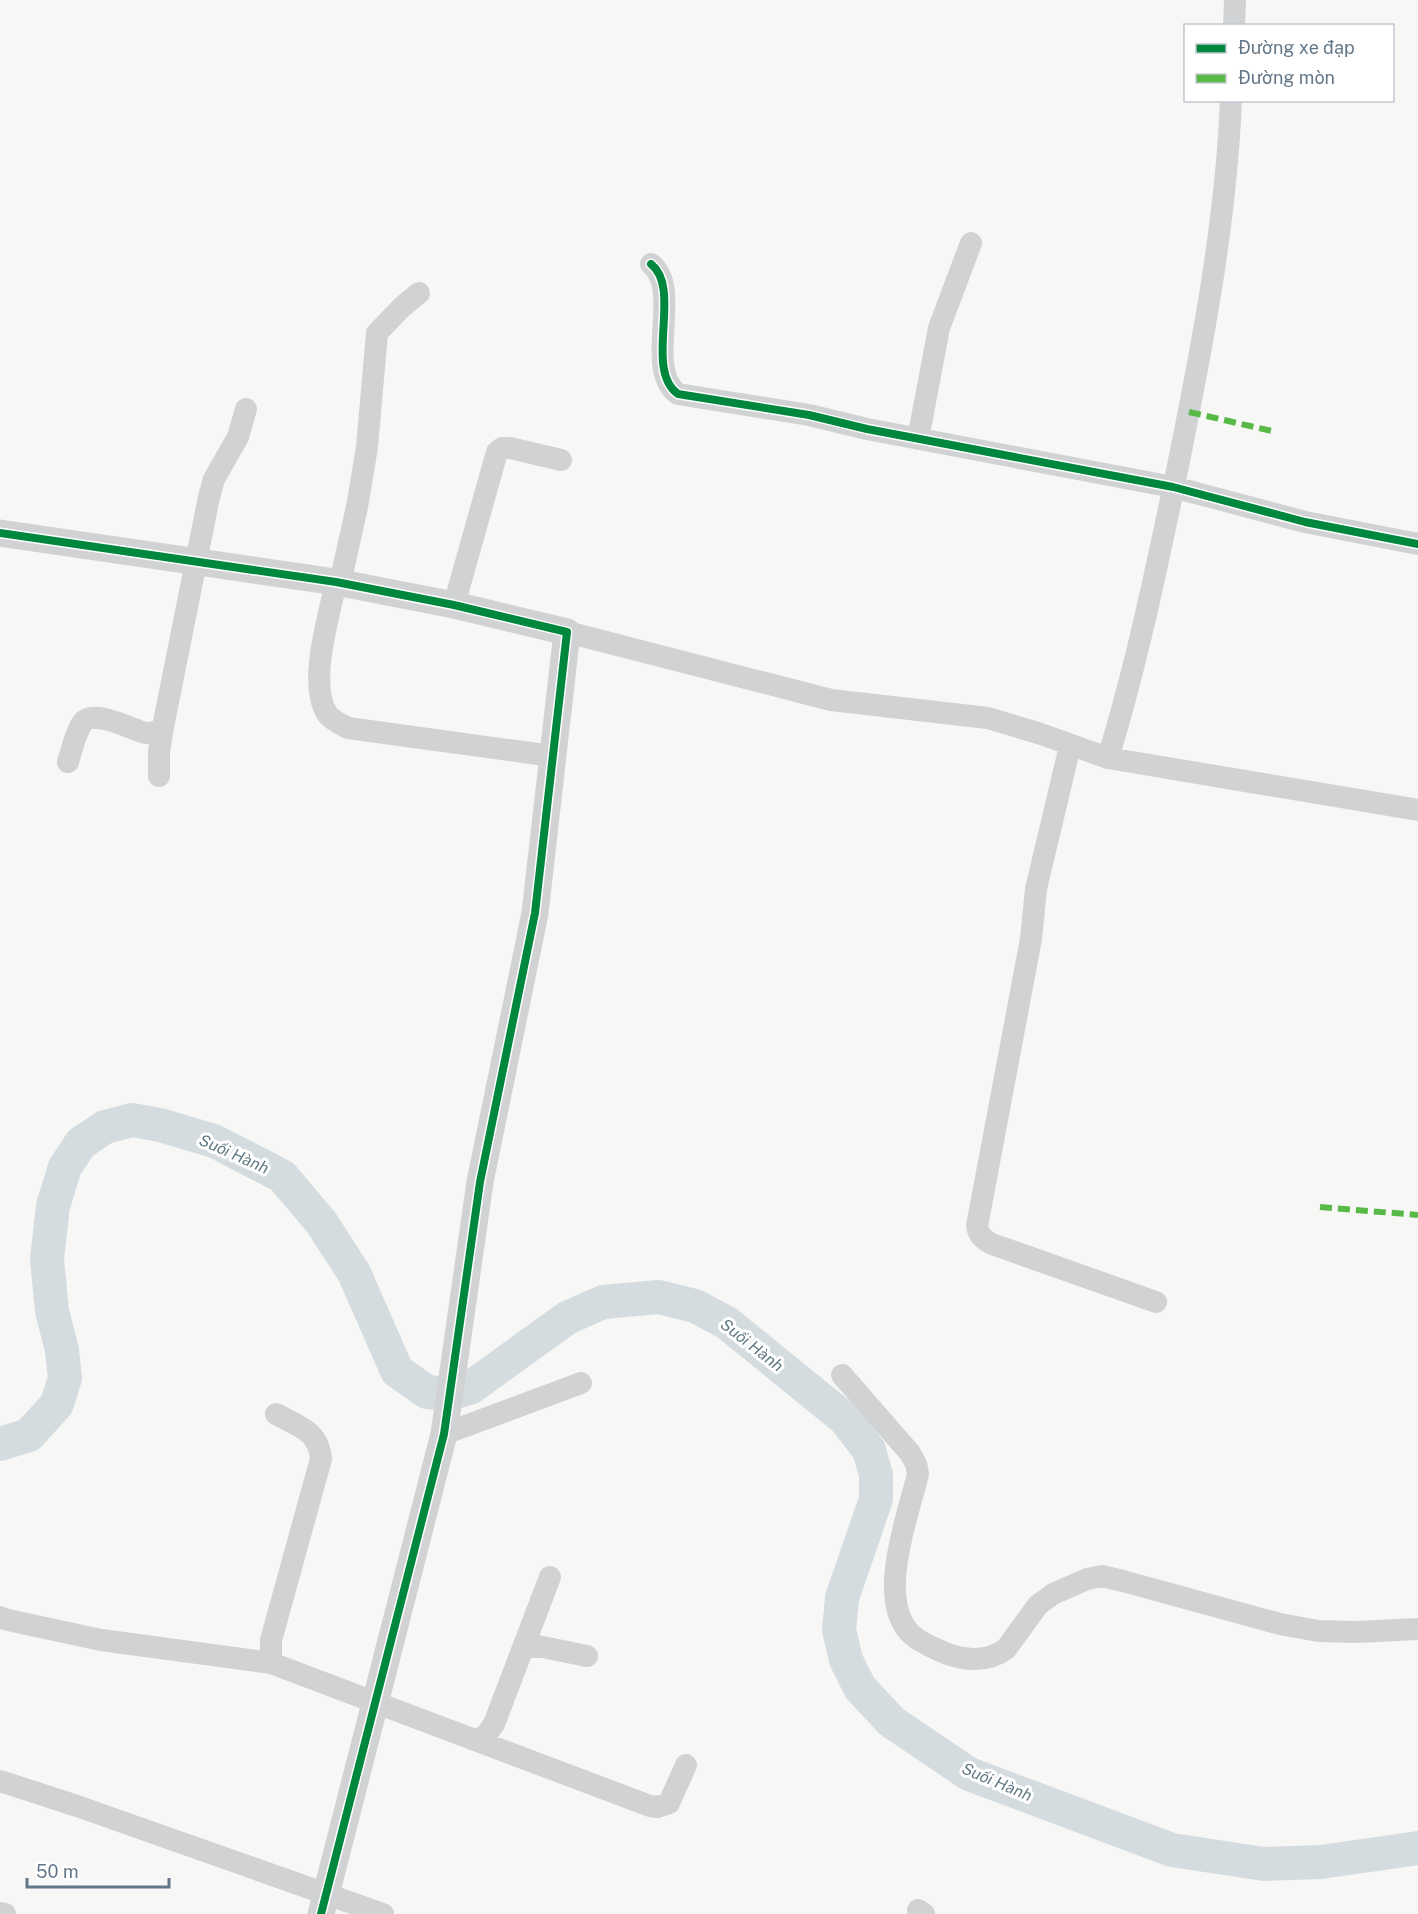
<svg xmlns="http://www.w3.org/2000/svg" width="1418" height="1914" font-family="'Public Sans',sans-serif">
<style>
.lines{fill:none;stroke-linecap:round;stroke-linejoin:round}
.river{stroke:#d5dce0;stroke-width:34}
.minor{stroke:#d1d2d3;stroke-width:22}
.tertiary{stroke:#d1d2d3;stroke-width:27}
.quiet{stroke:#58b947;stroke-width:6;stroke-dasharray:12 6;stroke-linecap:butt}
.cycleway-casing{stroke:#fff;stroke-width:11}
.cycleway{stroke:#00873e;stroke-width:8}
.labels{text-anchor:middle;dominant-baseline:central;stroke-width:6;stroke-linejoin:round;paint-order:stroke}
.water-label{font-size:16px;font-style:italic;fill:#607984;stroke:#fff}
</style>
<rect width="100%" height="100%" fill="#f7f7f6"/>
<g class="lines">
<path class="river" d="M0,1444l29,-9 28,-31 8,-26 -3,-28 -10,-39 -5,-52 6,-53 12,-39 16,-24 24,-16 27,-7 28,5 54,16 68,35 39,46 33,51 43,98 30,21 22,2 21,-6 97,-70 36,-16 56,-5 36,9 32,17 118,96 24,31 7,25v24l-34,99 -3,32 7,30 14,28 32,34 77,52 203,76 92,14 57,-2 97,-14"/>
<path class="minor" d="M1234,26l1,-26
M651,264c32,25 -8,105 27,130l131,21 58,14 306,58 132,35 113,22
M918,439l21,-111 32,-85
M336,582c-7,35 -29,103 -8,133 5,6 13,9 20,13l204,28
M340,583l17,-76 10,-60 10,-114 25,-26 17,-14
M454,605l43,-153 5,-4h8l51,12
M567,632l264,68 157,18 53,16 67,24 310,52
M1070,746l-34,143 -5,50 -54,287c2,10 6,13 15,18l164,58
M1108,758c30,-98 50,-197 71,-297 24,-119 47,-239 52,-361
M68,762c4,-12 7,-29 15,-40 10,-13 48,7 62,11h8l10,-6
M159,776v-24l4,-25 46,-230 5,-18 24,-42 8,-28
M842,1375l68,78 6,11 2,10c-10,42 -43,127 -6,161 9,8 22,13 33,18 20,8 43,9 61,-4l32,-44 15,-11 34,-15 15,-3 21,5 157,43 38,7 38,1 62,-3
M444,1434l137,-51
M0,1617l8,3 93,20 170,23 379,143 7,1 12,-4 17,-38
M523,1649l15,-3 49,10
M271,1663v-23l50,-181c-2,-28 -23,-33 -45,-45
M476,1740l10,-5 8,-11 56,-147
M0,1781l77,25 306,108
M918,1910l6,4
M0,1913l5,1"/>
<path class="tertiary" d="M0,533l336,49 118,23 113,27 -32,281 -55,269 -36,252 -123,480"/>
<path class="quiet" d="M1189,412l83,19
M1320,1207l98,8"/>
<g class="cycleway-casing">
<path id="cycleway" d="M651,264c32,25 -8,105 27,130l131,21 58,14 306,58 132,35 113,22
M0,533l336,49 118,23 113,27 -32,281 -55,269 -36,252 -123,480"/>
</g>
<use href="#cycleway" class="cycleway"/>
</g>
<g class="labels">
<g class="water-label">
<text transform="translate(234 1154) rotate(24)">Suối Hành</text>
<text transform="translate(752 1345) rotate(38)">Suối Hành</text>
<text transform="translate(997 1782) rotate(23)">Suối Hành</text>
</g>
</g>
<rect x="1184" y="24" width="210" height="78" fill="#ffffff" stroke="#c1c9d0" stroke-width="1.5"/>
<rect x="1196" y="44" width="30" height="9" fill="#00873e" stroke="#c1c9d0" stroke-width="1.5"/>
<text x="1238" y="54" font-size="18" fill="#647789">Đường xe đạp</text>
<rect x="1196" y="74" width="30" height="9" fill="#58b947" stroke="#c1c9d0" stroke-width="1.5"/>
<text x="1238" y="84" font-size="18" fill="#647789">Đường mòn</text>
<path d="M27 1878v9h142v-9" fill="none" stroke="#647789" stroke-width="3"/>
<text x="36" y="1878" font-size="18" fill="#647789" stroke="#ffffff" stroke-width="4.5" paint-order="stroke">50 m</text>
</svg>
